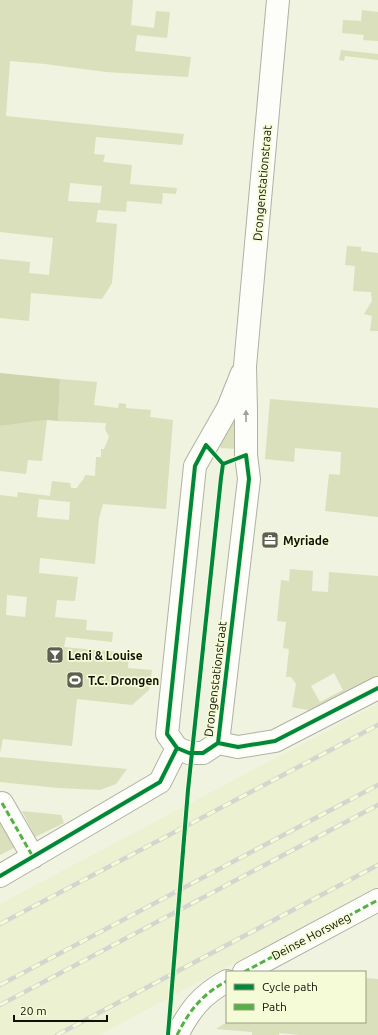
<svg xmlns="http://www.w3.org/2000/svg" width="378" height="1035" font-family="Ubuntu,sans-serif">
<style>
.built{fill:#ecf1d1}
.green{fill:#dae0bb;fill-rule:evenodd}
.forest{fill:#ced4ab}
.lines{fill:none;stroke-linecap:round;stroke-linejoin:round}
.minor-casing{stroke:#afb2a2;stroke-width:24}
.minor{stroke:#fdfdfa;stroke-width:22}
.rail-casing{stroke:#d4d5cf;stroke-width:4.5}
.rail{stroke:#f5fbd7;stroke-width:3;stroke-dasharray:9;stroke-linecap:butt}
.quiet{stroke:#54b144;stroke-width:3;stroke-dasharray:6 3;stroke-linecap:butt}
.cycleway-casing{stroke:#f5fbd7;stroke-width:6}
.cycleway{stroke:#00873e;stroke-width:4}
.oneway{fill:#9e9f98}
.labels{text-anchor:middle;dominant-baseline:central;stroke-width:3.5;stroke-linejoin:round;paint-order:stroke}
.street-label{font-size:12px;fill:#0f1105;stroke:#f5fbd7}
.poi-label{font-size:12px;font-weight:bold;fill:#0f1105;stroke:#f5fbd7;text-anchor:start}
</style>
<rect width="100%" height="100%" fill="#eff3df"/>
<path class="built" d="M378,704v182l-279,149h-99v-131z"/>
<path class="green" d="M0,0h133l-2,25 23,3 2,-17 14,1 -3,26 -30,-3 -2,16 56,6 -3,20 -82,-5 -61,-8 -35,-3 -4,55 178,18 -2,11 -86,-8 -2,17 11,1 -2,7 29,3 -2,19 47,4 -1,6 -13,-1 -1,11 -35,-3 -1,11 -28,-2 -2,12 21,2 -5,59 -10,16 -71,-6 -2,28 -29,-3v-59l30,3 -1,11 20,2 4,-37 -53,-6zM70,183l32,3 -2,17 -32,-2z
M362,10l16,2v29l-15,-1 1,-5 -22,-2 1,-13 18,1z
M341,50l37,4v6l-33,-4 -1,5 -5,-1z
M347,246l14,1v4l17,2v78h-8l2,-15 -8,-2 8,-13 -1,-9 -18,-1 2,-25 -10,-1z
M60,379l37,3 -3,23 24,3 1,-5 7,1v4l25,2 -1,7 23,3 -7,89 -63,-5 -4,14 -4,46 -55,-6 -1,15 39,4 -3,24 -18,-1 -2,17 32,3 -1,10 27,2 -1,10 -46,-5 -2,10 65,6 -1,15 24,2 -3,20 -17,15 -55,-6 -5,47 -69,-7 -3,14v-258l17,2 1,-5 32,4 2,-15 18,2 1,5h6c2,-5 7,-7 8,-13l10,1 1,-19h5v-8h3l5,-12 -4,-8 1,-6 -48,-2zM39,499l31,3 -1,18 -32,-3zM7,595l20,2 -2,20 -19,-2z
M270,399l108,9v109l-53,-6 4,-37 11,1 1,-23 -46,-4 -1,14 -29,-3z
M236,410l1,39 -16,-1 -4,-7z
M47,420l-5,41 -14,-1 -2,14 -26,-3v-45z
M290,569l23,2 -1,20 16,1 1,-20 49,4v102l-65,33 -21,-4 4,-23 -5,-7h-5l3,-28 -6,-1 3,-26 -9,-1 4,-41 8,1zM334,673l9,17 -23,12 -9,-16z
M0,757l127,12 -11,15 -16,6 -42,-2 -58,-6z
M22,811l39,4 3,8 -29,14z
M0,817l16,30 -16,8z
M365,978l13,1v56h-78l-21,-2v2h-27v-3l-36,-3 11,-7h138z"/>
<path class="forest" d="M0,373l60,6 -2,42 -11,-1 -47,6z"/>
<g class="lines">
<g class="minor-casing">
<path id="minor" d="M218,743l31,-264 -3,-24v-44l-1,-45 33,-366
M218,743l-15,10h-14l-12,-5 -10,-14 28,-268 33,-58 14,-35
M218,743l20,4 37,-6 103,-53
M2,803l31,54
M0,876l160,-94 17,-34
M244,972l134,-72
M177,1035c13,-25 24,-40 50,-54"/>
</g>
<use href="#minor" class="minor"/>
<g class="rail-casing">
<path id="rail" d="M0,924l378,-199
M0,985l378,-200
M0,1005l378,-200
M57,1035l321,-170"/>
</g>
<use href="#rail" class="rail"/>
<path class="quiet" d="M2,803l31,54
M244,972l134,-72
M177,1035c13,-25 24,-40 50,-54"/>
<g class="cycleway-casing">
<path id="cycleway" d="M218,743l-15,10h-14l-12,-5 -10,-14 28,-268 11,-21 17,19
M218,743l31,-264 -3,-24 -23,9
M218,743l20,4 37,-6 103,-53
M0,876l160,-94 17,-34
M168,1035l20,-245 33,-312 2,-14"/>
</g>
<use href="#cycleway" class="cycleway"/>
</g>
<defs><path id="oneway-solid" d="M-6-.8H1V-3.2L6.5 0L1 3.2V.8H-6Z"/></defs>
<use class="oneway" href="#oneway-solid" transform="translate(246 416) rotate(-90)"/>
<defs>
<g id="office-square" transform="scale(0.9)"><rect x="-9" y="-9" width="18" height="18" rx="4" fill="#5d6051" stroke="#f5fbd7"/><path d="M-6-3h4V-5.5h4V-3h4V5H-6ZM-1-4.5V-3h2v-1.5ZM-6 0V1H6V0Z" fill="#fff"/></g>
<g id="bar-square" transform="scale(0.9)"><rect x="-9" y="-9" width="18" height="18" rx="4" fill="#5d6051" stroke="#f5fbd7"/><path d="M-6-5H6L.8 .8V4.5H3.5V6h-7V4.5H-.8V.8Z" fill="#fff"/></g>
<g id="stadium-square" transform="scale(0.9)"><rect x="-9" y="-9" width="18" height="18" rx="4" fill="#5d6051" stroke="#f5fbd7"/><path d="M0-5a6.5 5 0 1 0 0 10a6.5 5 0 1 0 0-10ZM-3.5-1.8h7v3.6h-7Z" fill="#fff"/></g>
</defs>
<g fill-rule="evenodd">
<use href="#office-square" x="270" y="540"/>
<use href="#bar-square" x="55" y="655"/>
<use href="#stadium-square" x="75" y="680"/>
</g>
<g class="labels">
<g class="street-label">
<text transform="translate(262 183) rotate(-85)">Drongenstationstraat</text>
<text transform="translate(215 679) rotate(-83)">Drongenstationstraat</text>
<text transform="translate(311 936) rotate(-28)">Deinse Horsweg</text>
</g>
<g class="poi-label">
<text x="283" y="540">Myriade</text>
<text x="68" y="655">Leni &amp; Louise</text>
<text x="88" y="680">T.C. Drongen</text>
</g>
</g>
<rect x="226" y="971" width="140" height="52" fill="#f5fbd7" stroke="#999d83"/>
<rect x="234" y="984" width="20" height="6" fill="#00873e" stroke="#999d83"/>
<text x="262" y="991" font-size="12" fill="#0f1105">Cycle path</text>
<rect x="234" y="1004" width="20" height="6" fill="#54b144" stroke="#999d83"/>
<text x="262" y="1011" font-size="12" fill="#0f1105">Path</text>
<path d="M14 1015v6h93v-6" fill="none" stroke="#0f1105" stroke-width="2"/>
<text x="20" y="1015" font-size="12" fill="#0f1105" stroke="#f5fbd7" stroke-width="3" paint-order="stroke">20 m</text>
</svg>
